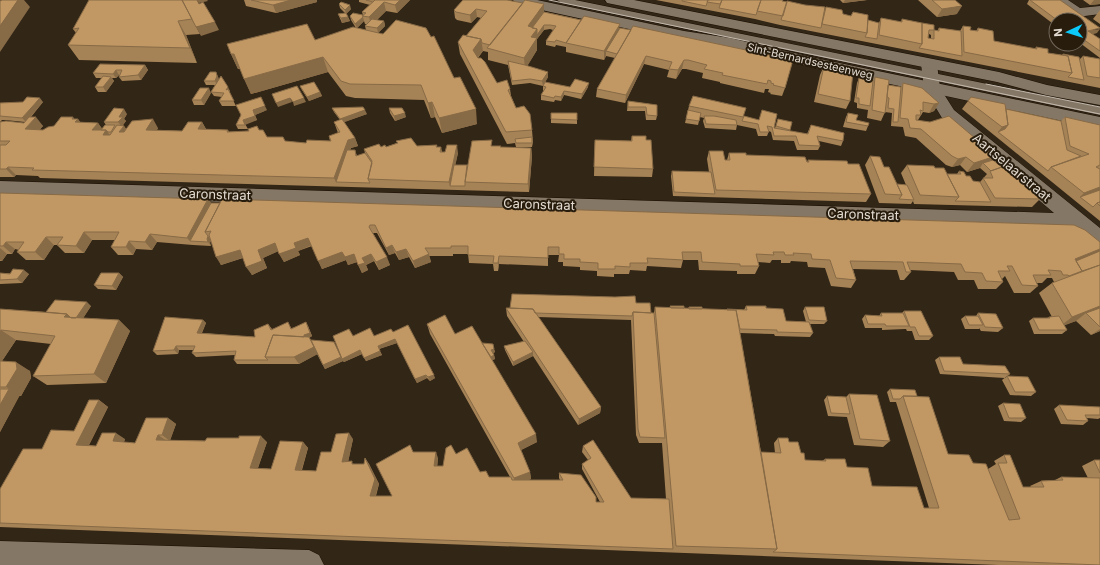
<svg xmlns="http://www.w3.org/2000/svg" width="1100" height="565" font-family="Inter,sans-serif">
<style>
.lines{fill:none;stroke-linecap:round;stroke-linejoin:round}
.service-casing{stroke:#1a0f02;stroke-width:1}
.minor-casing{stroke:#1a0f02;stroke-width:1}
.secondary-casing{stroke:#1a0f02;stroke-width:1}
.service{fill:#857765;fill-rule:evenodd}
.minor{fill:#857765;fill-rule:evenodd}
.secondary{fill:#857765;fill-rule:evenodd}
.tram{stroke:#c2b9ae;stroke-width:1}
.wall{fill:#a68356;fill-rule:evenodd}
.shaded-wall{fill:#876a46}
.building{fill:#c19864;stroke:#876a46;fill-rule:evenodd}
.labels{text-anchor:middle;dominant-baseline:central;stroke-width:4;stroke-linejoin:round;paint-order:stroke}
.far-street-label{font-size:11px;fill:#e3dbd1;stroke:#281d0d}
.street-label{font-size:13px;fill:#e3dbd1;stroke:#281d0d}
</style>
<rect width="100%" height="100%" fill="#322617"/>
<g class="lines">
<g class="service-casing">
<path id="service" d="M557,0h18l525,107v8l-538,-112z"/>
</g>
<g class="minor-casing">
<path id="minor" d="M1051,0h17l12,8 20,-2v8l-23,3 -5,-1z
M929,59l6,2 2,3 3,24 14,22 146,118v20l-7,-2 -21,-18 -1072,-33v-14l1054,32 -112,-95 -18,-30 -3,-24 2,-3z
M0,541l309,9 10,5 5,10h-324z"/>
</g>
<g class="secondary-casing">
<path id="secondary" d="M513,0h24l147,31 46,7 90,21 280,58v12l-280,-60 -90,-21 -46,-7 -138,-30 -31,-8z
M605,0h29l365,72 48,13 53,10v10l-54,-10 -49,-13 -385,-78 -5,-1z"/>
</g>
<use href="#service" class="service"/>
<use href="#minor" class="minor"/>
<use href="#secondary" class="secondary"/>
<path class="tram" d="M549,0l551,114
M986,84l114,23"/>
</g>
<path class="wall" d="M182,0l18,34 -14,1 11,28 -118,-3 -11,-15 8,-12 -3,-4z
M244,0h73v2l-41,11 -30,-7z
M359,0h51l-13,13 -11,-2 -9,9 7,1 1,5 -7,7 5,1 48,3 23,41 23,46 -35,9 -7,-16 -4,1 -7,-18 -69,-2 -9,-2 -18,-24 -77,22 -11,-25h-2l-7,-15 84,-14 41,-12 -5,-8 -1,-4 13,-1 -1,-3 8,-7 -11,-3zM364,21l1,3h1l-1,2 1,4 -9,-2z
M463,0l81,12 76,16 173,32 -8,28 -3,8 -12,-2 1,-1 -3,-1 1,-3h-4l-1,4 -44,-10v-1l-18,-4 1,-5 -17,-4h-4l-6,10 -9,-2 2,-7 -25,-6 -19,39 -29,-6 1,-8 18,-31 -9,-2 -2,4 -38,-8v-5l-10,-2 -1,2 -9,-2v-4l7,-11 -3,-1 -6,1 -7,9v11l-10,16 21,11 -5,9 -13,-3 -18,2 -4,-20 -20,-5v-8l-5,-1 -5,7 19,25 13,6 1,7 5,12 16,22 1,12 -1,5h-16l-1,-4 -8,1 -47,-90 -2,-12 8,-6 15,-18 -4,-1 -6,6 -14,-3 -2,-2 -1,-8z
M656,0h127v1l41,10 2,-4 17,7 36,9 2,-5 20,4 1,-3 32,11 3,1 2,-3 21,3 3,-5 7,4 6,1 2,-3 16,13 41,8 1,-2 12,6 14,2 1,-1 16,6 4,-4 17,3v29l-320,-63 -25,-6zM929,34l2,1v4l-3,-1z
M840,0h27l-24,3z
M918,0h37l2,14 -20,3z
M1029,0h31l37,33 -5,1 8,5v19l-20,-15v-23h-24v6l-29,-22z
M1083,0h17v4l-10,1z
M339,4l12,5 -5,5 2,3 2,4 -8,2 -4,-9 7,-1 -5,-5z
M1100,10v14l-7,-5z
M145,65l3,5 -7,10 -19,1 -3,-4 1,-2h-1l-3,3h-4l2,3 -8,11h-8l-3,-5 7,-9h-6l-3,-5z
M824,66l26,35 -4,8 -32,-7 6,-27z
M875,77l13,8 13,2 2,-4 36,20 -5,8 -5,2 -6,-1 -5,8 75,40 9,7 36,24 -2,2 4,6 -8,8 -118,-3 -1,-3 -2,3 -32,-1 -14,-38 5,-9 14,11 13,17 9,1 -5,-12 6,-8 28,3 12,6h10l2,-3 14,10 7,1 7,-8 -7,-6 -13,4 -7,-7 -8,2 -6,-2 -30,-27 -11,-2 -2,-9 -12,-1 1,-13 -7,-1 -4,9 -14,-3 1,-8 -11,-2v-5l-3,-1 3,-19 2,-5 14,3z
M219,80l11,11 -1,1 7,14h-14l-3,-5 3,-4 -8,-1 -3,-4 4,-7h-9l-2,-4z
M300,86l20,6 2,4 -13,5 -7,-11z
M543,86l27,1h18l-7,12 -17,-4 -3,6 -6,-1 -1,2 -13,-2v-5l3,-4 -1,-1z
M211,93l-7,12h-10l-2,-5z
M628,101l29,4v11l-1,4h-10l-1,-9h-18z
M968,101l93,20 4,-4 35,8v96l-138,-112z
M43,102l-12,15 12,9 -4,4h4l11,-4 20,-7h4l2,3 18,1 4,6 4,-4 -2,-3 23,-8 -3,5 2,2 -4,4 2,1 2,3 32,-1 -1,2 25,1 20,-9 4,7 22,1 1,2 30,-2 8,7 18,4 21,2 24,-2 -1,-5 9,-3 -4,-11 6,-2 -6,-8 -2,-4 35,6 -23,8 11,16 3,8 -7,2 -1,2h5l2,6 8,-3 -1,-4 17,-2h5l11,-4 -1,-2 21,5 20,-1v2h4l1,5 16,1 -3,12h12l25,-19h9v1l30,1 1,8 -3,36 -489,-14 -2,-2 -22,-1 -2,2h-14v-55l24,1 1,-1 -20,-2h-3l-2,2v-19z
M689,106l55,10 31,12 3,-9 12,11v1l17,3 4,-9 32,16 -2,5 -22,-5 1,5 -2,4h-21l-3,-9 -21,-1 -2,-8 -2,-1 -2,5h-9l-2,-7 -19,-4 -1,5 -31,-2 -2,-7 1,-3 -4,-1 -2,8 -13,-2z
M389,108l17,9 -11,4 -5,-8z
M267,110l-12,5 2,5 -12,4 3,5h-10l-2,-4 5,-10z
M551,113h26v11l-26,-1z
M848,113l8,7 12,6 -2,5 -23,-4 3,-10z
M632,136l21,33 -1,8 -58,-1 1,-36 36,1z
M709,151l16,9h2l2,-7 78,9 1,-2 40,4 23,30 -5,8 -193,-6 -2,-20 1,-5 37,1 -2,-13z
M0,193l208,6 3,4 889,39v89l-9,4 -15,-14 -12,4 3,5 -5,4h-28l-5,-13 4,-3h14l2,-1h3l-13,-24 13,-10 2,-1 -2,-4h-5l-5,5h-5l1,3 -8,7h-16l-9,-17 -3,3 1,3 -7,7h-18l-4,-9h-16l-4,-8 -44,-2 1,2 -7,8h-4l-3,-10 -44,-1 3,11 -5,8 -20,-2 -6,-18 -17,-1 -1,-5 -16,-1 -1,2h-9v-3h-9l-2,3 -12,-1 1,4 -4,8h-18v-3l-38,-1 -1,-10h-15l-2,8 -34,-2 -1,5 -16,-1 -1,4h-15v3l-17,-1v-5l-17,-1v-3l-17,-1v-4h-5l1,-7h-11v11l-49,-2 -1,7h-4l-1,-7 -24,-1 -1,-9h-15v2h-24l2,6 -16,6 -6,-11 -10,3 -4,-7 -6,2 -12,-22h-4l17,32 -11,5 -5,-9 -8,4 2,5 -6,3 -5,-11 -9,3 -2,-5 -24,9 -10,-23 -14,5 2,4 -16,7 -6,-11 -15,7 4,10 -15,7 -9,-17 -22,7 -10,-24 -1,2 1,3 -18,-1 -36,-3 -5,8 -16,-1 -3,6h-15l-7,-8 4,-7h-23l-8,13h-19l-8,-8h-3l-10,15h-18l-9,-8 2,-2 -4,-1 -3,5h-5l-5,7h-2z
M0,273l29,1 -7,9 -22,1z
M119,273l4,4 -7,13 -18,-1 -4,-4z
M636,303l15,10h3l1,-6 15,1v-2l14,2 4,1 1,-2 13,2 24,1 1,-1 17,1 2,-4 20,2 20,13 20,1 -3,-11 2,-4 22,14 -3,3h-14l3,9 -3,4 -35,-1 -1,-2 -34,-1 21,119 14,1 -1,-10 4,-5 11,4 12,11 4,7 17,1 3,-2 22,8 25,19 52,22h5l-33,-106h-6l-3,-10 3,-3 27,7 31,58 40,15 8,-5 -2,-3 10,-6 19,32h8l-1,-1 11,-5 14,-1 6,-3 27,1 -6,-12 12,-6h6v105h-102l-998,-38v-38l42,-40 32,-18 25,-31 9,7 -19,38 7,1 29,-7 -1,3 11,1 33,-25 8,6 -6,16 97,2 -9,26 13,1 32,-27 5,6 -6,22 14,1 15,-19 22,-13 -5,23 6,2h10l1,-6 4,6 10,20 -3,12h16l21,-44 25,6 -1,8h6l13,-12 24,18 9,5h21l-80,-143 -3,-10 55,19 12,6 1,3 -2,1 1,2 1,4 -3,1 45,82 -16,8 9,22 1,7 -3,1h32l-1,-2v-5l37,29h4l-18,-33v-5l6,-4 -6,-8 1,-6 48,52 35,1 -4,-56h-23l-3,-8 -5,-115 -93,-3 63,90 -1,6 -22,12 -45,-69 -20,10 -8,-16 -1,-4 20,-4 -17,-26 -1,-8z
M91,306l-8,12 36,2 11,11 -24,52 -59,2 -14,-9 18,-32 -35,-4 -14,21 28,10 1,7 -10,18h-2l-19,36v-123l46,3z
M904,311l29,25 -4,4h-14l-3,-9h-5l-1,-2h-1l-23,1v-2h-17l-3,-9 3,-4 14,1 2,-3h21z
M978,313l25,15 -5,4 -17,-1 -2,-3v1h-14l-4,-10 4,-3h11z
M203,320l3,3 -4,10 53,4 13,-13 4,5 18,-3 1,2 17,-2 4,10 -3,2 2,2 30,16 12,-20h21l19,-4 42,46 -5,3 -3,-3 -10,5 -20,-40 -18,6 3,6 -16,6 -4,-7 -18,8 -1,-1 -18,8 -8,-15 -18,10h-62l-3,-4 1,-5 -39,2 -4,-4 2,-3h-15l-1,4 -21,1 -4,-4z
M939,357l24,7 47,10 -5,4 -65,-4 -5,-14z
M1007,376l29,16 -5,4 -21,-1 -8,-15z
M849,394l41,47 -7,6 -29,-2 -7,-28 -19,-1 -4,-16 3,-4 19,1z
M1003,403l23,15 -5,4 -17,-1 -6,-15z
M1059,405l41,3v10l-2,1 -11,-1 1,3 -5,4 -22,-1 -7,-15z"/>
<path class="shaded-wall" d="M18,0h6l6,7 -30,45v-26z
M197,0h10l1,1 -9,2z
M291,0h26v2l-41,11 -3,-8z
M400,0h10l-13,13 -2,-8z
M845,0h22l-24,3z
M1094,0h6v4l-10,1z
M384,2l2,9 -15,14 -2,-8z
M544,4v12l-16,18v-8z
M350,5l1,4 -5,5 -1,-4z
M962,6l-5,8 -20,3 5,-8z
M476,9l1,8 -6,6 -1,-8z
M348,17l2,4 -8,2 -1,-5z
M363,17l1,4 -7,7 -2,-4z
M178,21l8,14 11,28 -7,-15z
M384,21l1,5 -7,7 -1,-5z
M215,22l4,8 -18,6 -5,-9z
M620,24l-1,8 -13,19v5l-2,4v-9z
M544,25v5l-7,9v11l-12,20 -1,-12 7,-21 6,-8z
M1100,29l-3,4 -13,2 4,-4z
M481,39l2,12 -9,11 -1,-12z
M231,54h3l7,14 -3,1z
M646,56l-2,8 -19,39 1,-8z
M323,57l5,15 -77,22 -7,-15z
M684,60l-2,9 -6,10 2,-9z
M145,65l3,5 -7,10 -3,-5z
M116,70l3,5 -3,3 -3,-4z
M216,72l4,9 -3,4 -2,-4z
M548,72v5l-5,9 -1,-5z
M111,77l3,4 -8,11 -3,-5z
M589,83l-1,4 -7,12 1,-5z
M228,87l2,4 -2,3 -2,-4z
M209,88l2,5 -7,12 -3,-5z
M564,91v4l-3,6v-4z
M320,92l2,4 -13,5 -2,-4z
M40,98l3,4 -17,20 -4,-4z
M290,98l2,4 -14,5 -2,-4z
M304,98l2,4 -12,4 -1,-4z
M432,102l3,15 -4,1 -3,-15z
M939,103l-5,8 -5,2 5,-9z
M265,106l2,4 -12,5 -2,-5z
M124,109l3,5 -3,5 2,2 -4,6 -4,-5 1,-5z
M476,109l1,15 -35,9 -3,-15z
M365,110l2,4 -25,9 -2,-4z
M405,113l1,4 -11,4 -1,-5z
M255,116l2,4 -12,5 -2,-5z
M36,117l7,9 -10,12 -8,-9z
M73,117l3,4 2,-2 6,8 -2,4 -10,-12z
M153,119l5,9 -6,10 -6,-8z
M202,122l5,9 -9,-2z
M98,123l6,8 -12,-1z
M1008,125l-7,9 -3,-2 4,-5z
M124,126l6,8 -11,-2z
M106,130l7,9 -10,-4z
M355,138l3,8 -7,2 -12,34h-3l-2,-4 14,-38z
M457,145l1,8 -7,33h-1l-1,-4z
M531,148l1,8 -3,36 -1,-8z
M996,156l-6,8 -7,-1 -3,5 -13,4 7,-9z
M966,157l-6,8 -8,2 6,-8z
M8,167l8,8 -2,2 -8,-8z
M1100,187v6l-20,4 4,-4z
M208,199l6,8 -24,34 -3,-3z
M84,232l8,8 -8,13 -8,-7z
M150,234l7,8 -5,8 -7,-8z
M208,236l3,4 -1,3 1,3 -3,-4 -1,-3z
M46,237l8,8 -10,15 -9,-8z
M308,238l4,7 -14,6 2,4 -16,7 -5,-8 15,-11z
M129,241l7,8 -3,6 -7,-8z
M6,242l9,7 -3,5 -9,-8z
M275,243l4,8 -16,7 4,10 -15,7 -6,-8 12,-17z
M392,245l3,8 -6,2 -3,-7z
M0,248l7,6 -5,7 -2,-1z
M406,249l3,8 -10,3 -3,-8z
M1100,249v3l-29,11 4,-4z
M240,250l5,7 -24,8 -5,-8z
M342,252l12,2 3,8 -9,3 -2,-5 -24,9 -4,-8z
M371,254l3,7 -8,4 2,5 -6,3 -4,-8 4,-7z
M429,254l2,8 -16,6 -2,-7z
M499,256v8l-1,7v-8z
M387,257l3,8 -11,5 -3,-8z
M24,270l5,4 -7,9 -5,-4z
M119,273l4,4 -7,13 -4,-4z
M87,302l4,4 -14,22 -13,-11 3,-3z
M1100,306v5l-14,2 -10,8 -18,7 14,-11z
M119,320l11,11 -24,52 -12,-9z
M203,320l3,3 -6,13 -3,-3z
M306,322l2,4 4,10 -3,2 5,6 4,10 -19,10 -5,-7 10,-22z
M1100,329v2l-9,4z
M1,330l15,10 -14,21 -2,7v-36z
M395,339l2,4 -18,6 3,6 -16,6 -2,-3 14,-12z
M176,346l3,4 -1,4 -4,-4z
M494,349l1,3 -3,2 -1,-4z
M360,350l2,4 -18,8 -1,-1 -18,8 -2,-4 18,-8 1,2z
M533,352v4l-20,10v-4z
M494,355l1,4 -6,3 -1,-3z
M16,362l14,9 1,7 -10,18 -15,-9z
M426,375l1,3 -10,5 -2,-4z
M434,375l1,3 -5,3 -2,-4z
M9,389l11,6 -20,37v-27z
M99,400l9,7 -22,44 -10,-6z
M601,407l-1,6 -22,12 1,-6z
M168,418l8,6 -6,17 -8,-6z
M116,433l9,6 -3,8 -9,-6z
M349,433l4,6 -6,28 -5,-5z
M536,434l1,8 -18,9 -1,-8z
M158,435l9,6 -11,-1z
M261,436l6,6 -11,31 -6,-5z
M303,442l5,6 -8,27 -5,-5z
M436,452l2,6 -1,13 -3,-5z
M365,458l4,6 10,20 -5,17 -4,-5z
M530,472l1,7 -16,6 -1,-7z"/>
<path class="building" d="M2,0h16l-18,26v-25z
M89,0h93l10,19 -14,2 12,27 -122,-3 11,-17 -6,1z
M182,0h15l2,4 4,-2 12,20 -19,5z
M251,0h40l-18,5z
M366,0h9l-2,2z
M375,0h25l-5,5 -11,-3 -15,15 -7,-1 4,-3 -4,-1z
M463,0h44l16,3 -33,42 -8,-2 -1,-4 -15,-3 21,-25 -11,-2 -6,6 -14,-3 -2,-2z
M525,0l19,4 -16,22 9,3 -6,8 6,1 -13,20 -37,-10z
M682,0h26l-2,6 -24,-5z
M708,0h14l-2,4 -13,-2z
M722,0h39l-5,15 -37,-7z
M761,0h22l-1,1 5,1 -4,14 -26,-5z
M932,0h23l7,6 -20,3z
M1030,0h30l40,28 -12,3 12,8v12l-20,-14v-17h-23z
M787,1l18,4 20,2 -4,21 -40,-8z
M341,2l9,3 -5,5 -6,-6z
M826,7l16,3 1,4 8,2 2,-4 15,3 -1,18 -45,-9z
M544,12l37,8 -15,23 -10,-3 -1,2 -9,-1 10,-15 -6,-1h-6l-7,10v-6l-5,-1z
M346,13l2,4 -7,1 -3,-4z
M353,13l10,2v2l-8,7 -5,-8z
M584,16l36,8 -16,27 -38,-8z
M881,18l21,4v-3l20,4v21l-43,-9z
M372,19l12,2 -7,7 -12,-2z
M396,20l30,8 5,9 3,-1 20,42 6,-1 16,32 -37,9 -7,-16 -4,1 -7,-18 -71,-1 -9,-3 -18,-24 -79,22 -10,-25h-3l-4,-10 80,-20 8,16 38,-13 30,7z
M868,20l11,3 -2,16 -12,-2 2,-4z
M922,23l12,2v5l5,1v-3l22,3 1,25 -43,-8 3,-4zM929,30h5v9l-6,-1z
M633,26l160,34 -8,28 -12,-3 1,-1 -3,-1v-2l-3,-1 -1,4 -45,-9 1,-2 -19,-4 3,-4 -19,-5h-4l-6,10 -9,-1 3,-7 -26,-6 -20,39 -29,-6z
M963,26l8,1 -1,3 8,1v-3l15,3 1,10 43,8 -1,-2 12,2v4l20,3 4,17 -108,-21z
M620,28l11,2 -14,24 -11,-3z
M463,35l18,4 -8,11 5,8h3l4,4 12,21 10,-3 3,9 -2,1 8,18 8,-2 6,8 2,16 -26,2 -48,-90z
M1063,54l16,3 5,23 -16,-3 4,-4 -4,-17 -5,-1z
M1083,56l17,3v19l-13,-2z
M508,61l17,4 23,7 -6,9 -12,-2 -18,2z
M100,64l45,1 -7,10 -19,2 3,-7h-6l-3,4 -20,-1z
M824,66l29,6 -3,29 -32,-7z
M210,72h6l1,4 -2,5h-11z
M103,76l8,1 -8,10h-8z
M221,76l7,11 -2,3 2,-1 6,12h-15l5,-8 -13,-1z
M875,77l14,3 -4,33 -13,-3z
M859,78l14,3 -3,25 -11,-2v-6h-3z
M575,79l14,4 -7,11 -18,-3 -3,6 -6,-1 -1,2 -13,-3 5,-8 -3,-1 2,-4 25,5z
M314,82l6,10 -13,5 -7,-11z
M903,83l19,5 17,15 -5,1 -11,-2v9l-3,-1 1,5h-5v5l14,2 19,-6 47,40 -22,7 -8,-6 -8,2 -6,-3 -31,-27 -11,-1 -2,-9 -8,-1z
M888,85l13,2 -3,35h-5l1,-13 -6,-1 1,-10 -2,-1z
M297,86l7,12 -11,4 -3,-4 -14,5 -4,-9z
M200,88h9l-8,12h-9z
M693,96l53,12 -3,9 -54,-11z
M27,97l13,1 -18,20 -22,-2v-13l23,-1z
M261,97l4,9 -12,4 2,6 -12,4 2,5h-9l5,-10 -5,-10z
M971,97l34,7 3,21 -6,2 -34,-26z
M628,101l29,4v11l-10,-1 -1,-8h-18z
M363,107l2,3 -25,9 -8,-11z
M114,108l10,1 -5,8h4l-5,5h-14z
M389,108h13l3,5 -11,3z
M1006,109l55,12 6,29 14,6 -30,11 -3,4 -50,-39 7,-3 3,-4z
M688,110l13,3 -2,8 -13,-2z
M762,110l15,4 -3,14 34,6 3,-9 33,8 -1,8 -26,-5 3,10 -21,-1 -3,-9h-22l-2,-9 -5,-1 2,6h-9l-2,-8 -16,-3 2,-5 15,4z
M551,113h26v7l-26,-1z
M848,113l10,2 -2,5 13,3 -1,3 -22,-4z
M704,116h10l22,4 1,5 -31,-1z
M29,117h7l-11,12 18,1 5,-3 6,-1 7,-9h12l-1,2h6l-3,3 23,1 -6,7h14l-3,5h7l7,-10 7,1 -5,6h5l8,-11 21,-2 -7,11 36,1 6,-9h14l-4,7 30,1 -1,2 22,-1 -1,-2 9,-3 2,4h4l4,7h16l2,4 21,2 1,-3 24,1 -2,-5 11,-4 -6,-10 8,-3 13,19 -7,2 -14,38 -302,-8 2,-2 -26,-1 -2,2h-6v-24h6l4,-4h-10v-19l6,-1 18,2z
M1065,117l35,8v40l-4,2 4,2v18l-16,6 -33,-26 38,-13 -19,-8z
M778,119l14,3 -2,8 -14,-4z
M105,125h10l-4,7h-3l-2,-2h-5z
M632,136h14v4h5l2,29 -59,-2 1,-27 37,1z
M532,137v6h-16l-1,-4z
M411,138l6,8 20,-1 -1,2h5l-1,5h5l2,-7h10l-8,37 -81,-3 4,-18 -8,-12 15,-5 2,3 4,-2 1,2 12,-4 -2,-2z
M492,140l-1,6h10l-1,1 31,1 -3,36 -63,-2 7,-41z
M347,150h8l1,6 9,-3 7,10 -4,16 2,4 -34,-1z
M709,151h14l2,9h5l-1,-7h17v2l59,2 2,5h2l-1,-2 39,1 1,3h11l12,30 -155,-4z
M870,156l10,1 4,10h5l13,28 -17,-1z
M993,160l9,7 -11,4 -8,-8z
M454,165h13l-2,17v4h-15z
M907,165l27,1 1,2h9l15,29 -39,-2z
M1008,165l30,26 -3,1 5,7 -45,-1 -12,-20h10l-3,-7z
M672,171l39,1 4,22 -41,-2z
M959,171l5,1 2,4h4l3,5 7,1 11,20 -36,-1 4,-4 -12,-23h14z
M897,184l10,1 7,15 -15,-1 3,-4z
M1100,190v12l-3,1 -4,4 -13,-10z
M0,193l208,6 -21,39 -37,-4 -5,8 -16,-1 -3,6h-15l8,-15h-35l-8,14 -19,-1 6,-8h-17l-11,15h-18l7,-10h-18l-3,4h-3z
M222,199l852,26 11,5 15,12v7l-25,10 7,12 -13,5 -1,-1h-5l-2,-4 -13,-1 3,5h-18l5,11 -16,-1 -10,-19h-5l3,5h-12l5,11 -17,-1 -4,-8 -17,-1 -4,-8 -54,-2 4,10h-5l-3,-10 -53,-1 6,19 -20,-2 -6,-18 -18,-1 -1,-5 -18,-1 1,2h-9l-1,-3h-11l1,3 -18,-1 3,12h-19v-2l-38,-2 -1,-10h-19l1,8 -36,-2 1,5h-18v4l-15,-1v3h-17v-6l-18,-1v-3h-16v-5h-5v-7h-11v11l-49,-2 -1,7h-5l1,-7 -26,-1v-9h-17v2h-26l4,6 -16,7 -7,-12 -10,3 -4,-7 -6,3 -11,-23h-5l-1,2 18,30 -11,5 -5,-8 -9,4 3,5 -7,2 -4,-11 -9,3 -3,-5 -24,9 -10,-23 -14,5 2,5 -17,6 -4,-11 -17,7 4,11 -16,6 -6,-17 -24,7 -7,-22 2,-4 -6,1z
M1100,202v4l-3,-3z
M211,203h9l-15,29 3,4 -1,3 1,3 -18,-1z
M1100,251v14l-18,6 -6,-10z
M1100,265v41l-28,11 -20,-34z
M13,269l11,1 -7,9 -17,1v-7l10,1z
M101,273h18l-7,13 -18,-1z
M512,294l103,3 20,-1 1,7h14l1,10 -18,-1 -1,4 -97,-3 -2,-4 -23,-1z
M55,300l32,2 -11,16h-5l-4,-4 -21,-2z
M670,306h14v2h-13z
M746,306h20v2l17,1 3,12 23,1 4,11 -36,-1v-2l-37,-1 -4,-19h-9v-1l20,1z
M655,307l81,3 41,239 -101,-3z
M689,307h13v2h-13z
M805,307h19l3,14 -18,-1z
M506,308l27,1 68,98 -22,12z
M1100,308v19l-14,-14z
M0,309l67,5 -3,3 55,3 -25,54 -61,2 22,-40 -54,-6 -1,2z
M904,311h17l12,25h-14l-4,-9h-5z
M633,312l21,1 11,125 -25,-1 -2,-8z
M881,313h22l6,13h-23l-1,-2h-17l-3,-9 17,1z
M978,313l18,1 7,14 -18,-1z
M445,315l10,19 17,-8 64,108 -18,9 12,29 -16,6 -87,-154z
M965,316h13l5,9h-14z
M1059,316l8,14h-28l-6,-12h17l-1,-1z
M165,317l38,3 -6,13 58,4 -1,-7 14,-6 3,6 17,-8 3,7 15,-7 4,11 -6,2v2l-31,-2 -8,22 3,3h-34l2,-9 -44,2 3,-7h-19l-2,4 -21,1z
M408,325l26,50 -6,2 -2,-2 -11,4 -20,-40 -17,7 2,5 -16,7 -4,-8 -18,9 -9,-23 16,-7 4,7 17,-8 4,8 17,-7 2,3z
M273,335l36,2 5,10 -20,10h-29z
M311,340l23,2 7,15 -18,8z
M525,341l8,11 -20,10 -9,-16z
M482,343l11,1 1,5 -3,1 3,5 -3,2z
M939,357h21l3,7 42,2 5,8 -66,-3z
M0,361l16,1 1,7 -11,18h-6z
M1007,376l21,1 8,15h-21z
M0,389h9l-9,16z
M890,389l25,1 2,6h-14l-3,3h-7z
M849,394l28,1 13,46 -30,-2z
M827,396l19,1 4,17 -19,-1z
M903,396l26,1 19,57 21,1 4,8 13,1 23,56 11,-1 -22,-56h9l-3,-8h6l13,32h21l-3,-6 22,-1 -2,-3 39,1v87l-327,-13 4,-3 -16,-97 20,1 -3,-15h10l1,4h9l3,11h3l1,7 21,1 -1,-2h20l2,8 21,1 4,18 45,1 7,21h15z
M89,400h10l-23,45 20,1 6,-13h14l-3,8 22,2 11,-25h22l-6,17h-4l-2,5 49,1 2,-3h32v-2h22l-11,32 21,1 9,-28 23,1 -8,28 21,1 5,-19h10l5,-18 13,-1 -7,29 10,-1v3h12l1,-6 10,21 -5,17h22l-16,-32 34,-19 3,7h23l-2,14h9l3,-18 5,-3 5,9 11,-6 13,24 6,-1 3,6h22l1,3h51l-4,-7 22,2 15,22v5h8l-22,-38 9,-6 -8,-12 10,-6 38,58 38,1 4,50 -673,-26v-34l23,-40h19l9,-19 23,1z
M1003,403l17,1 6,14h-17z
M1059,405l41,2v8h-15l3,6 -21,-1z
M1094,460h6v13z"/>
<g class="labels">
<g class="far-street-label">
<text transform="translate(810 61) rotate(13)">Sint-Bernardsesteenweg</text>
</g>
<g class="street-label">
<text transform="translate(1012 167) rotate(40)">Aartselaarstraat</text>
<text transform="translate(215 194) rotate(2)">Caronstraat</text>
<text transform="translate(539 204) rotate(2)">Caronstraat</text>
<text transform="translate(863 214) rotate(2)">Caronstraat</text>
</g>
</g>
<g transform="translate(1068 32) rotate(266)"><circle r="19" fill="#281d0d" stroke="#73695b"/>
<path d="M0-3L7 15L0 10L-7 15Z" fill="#0ccafa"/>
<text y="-6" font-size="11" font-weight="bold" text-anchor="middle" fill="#e3dbd1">N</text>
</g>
</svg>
